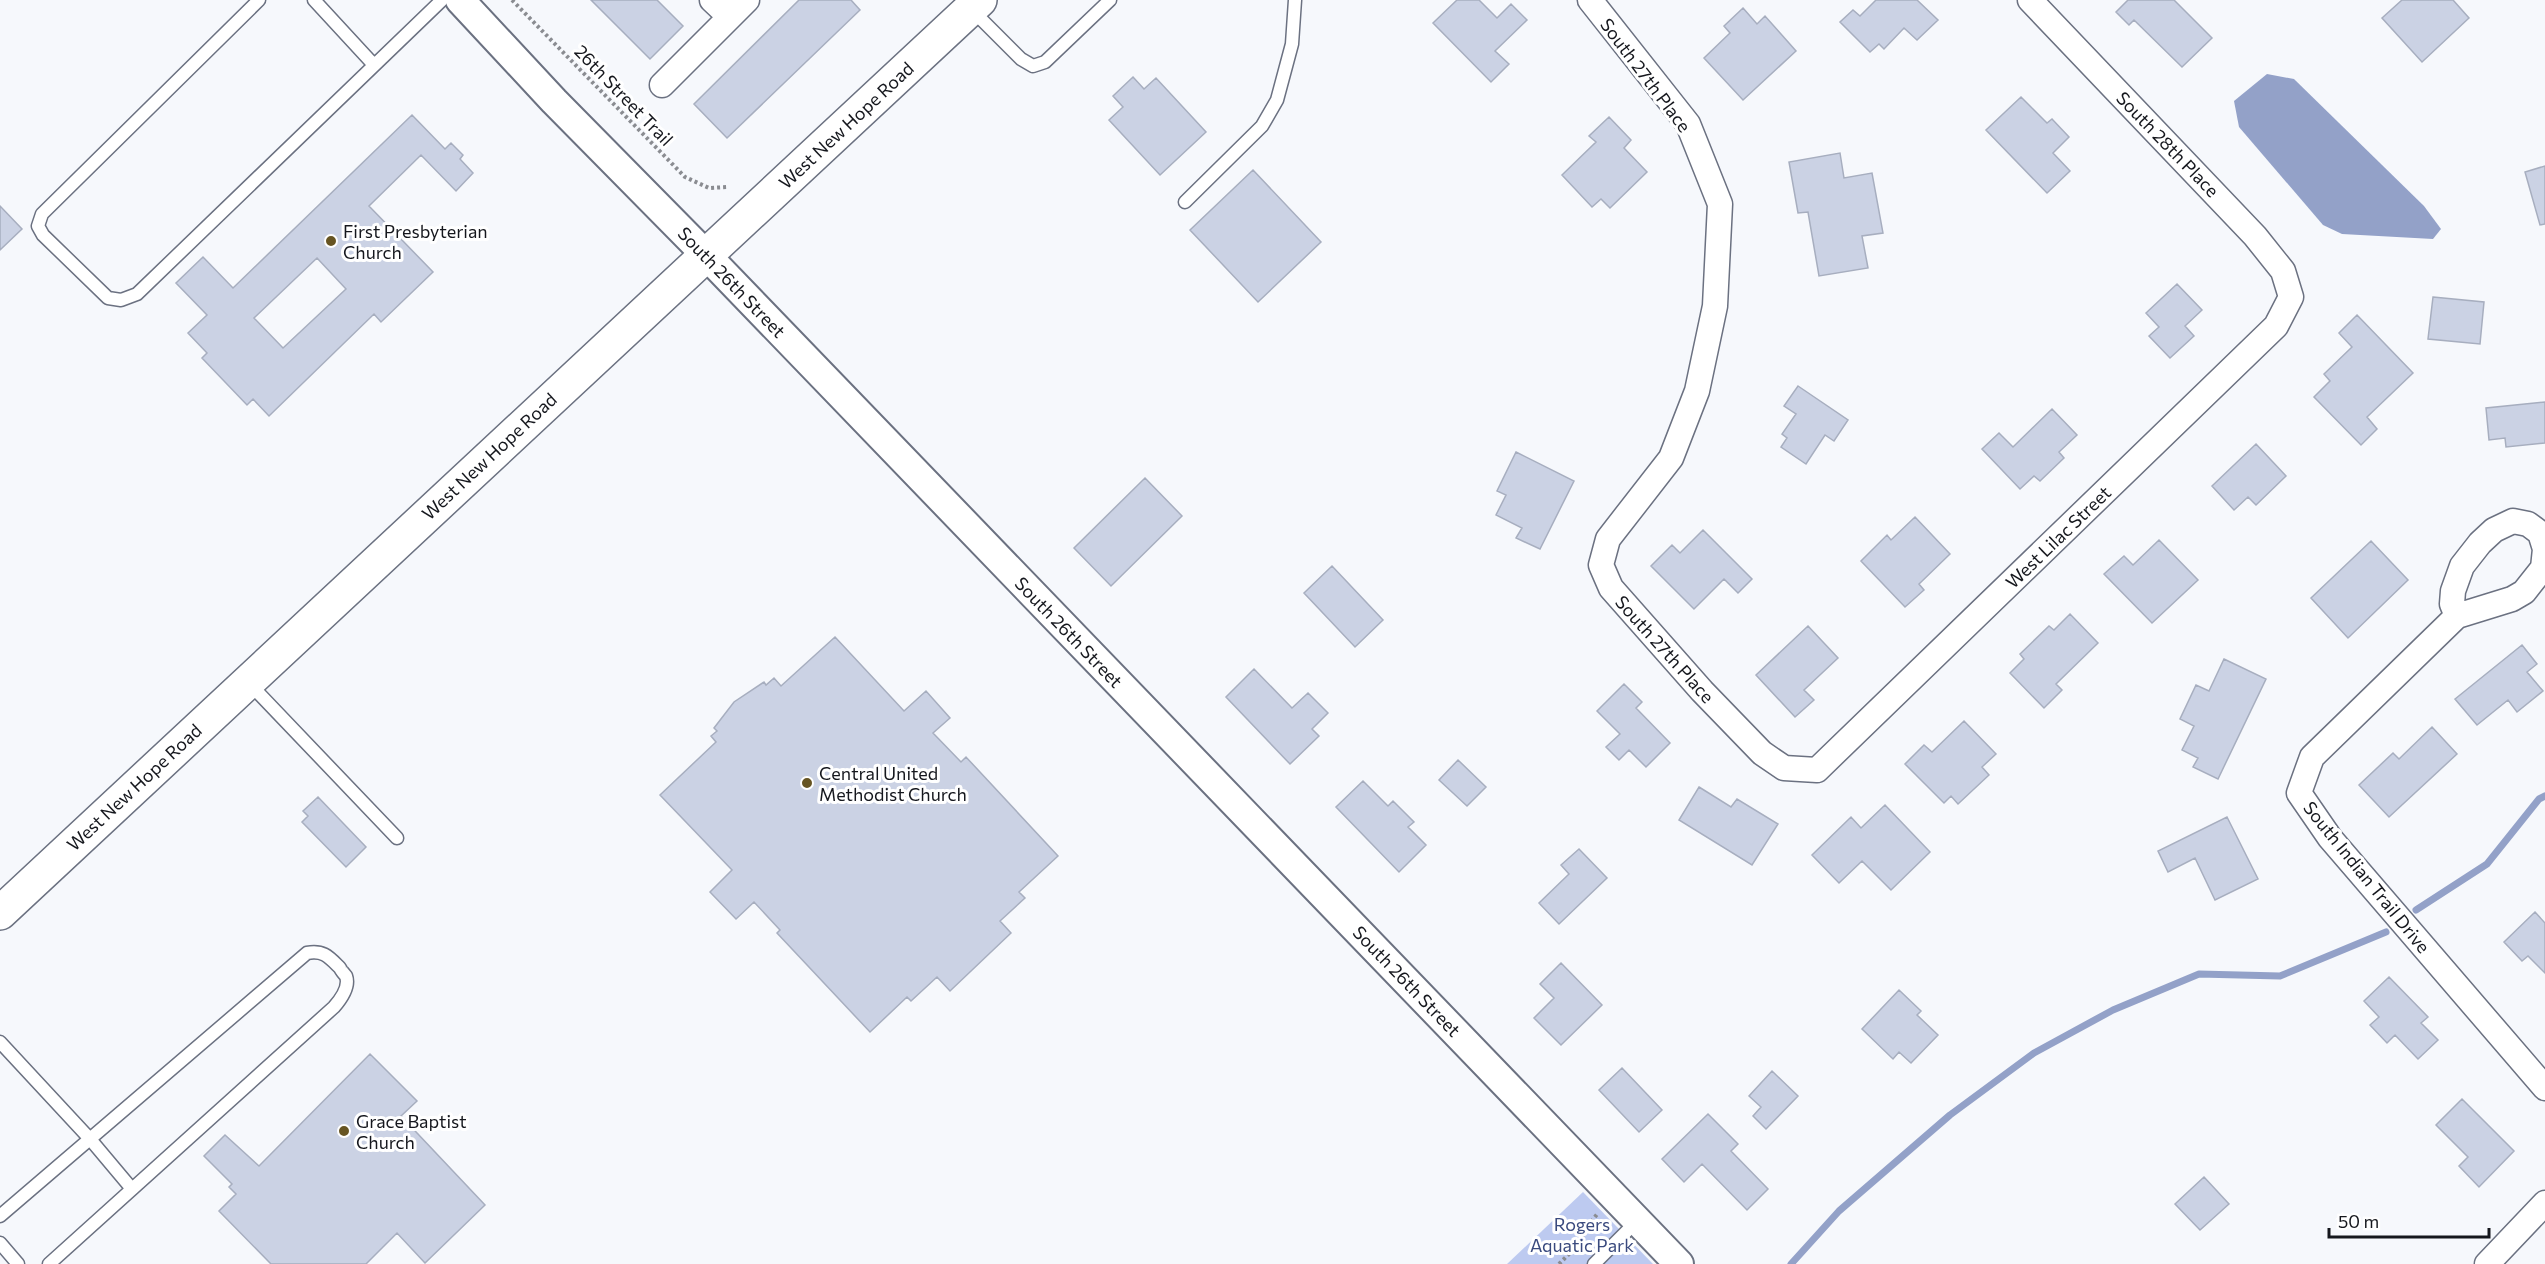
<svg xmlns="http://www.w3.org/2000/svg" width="2545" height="1264" font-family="Commissioner,sans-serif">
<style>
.green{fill:#bdcaf0}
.water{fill:#93a1c8}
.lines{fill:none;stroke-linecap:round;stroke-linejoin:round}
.stream{stroke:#93a1c8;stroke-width:7}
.building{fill:#cbd2e4;stroke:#a7aebf;stroke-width:1.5;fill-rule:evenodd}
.service-casing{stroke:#6b7181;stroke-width:15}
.minor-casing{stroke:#6b7181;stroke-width:27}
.tertiary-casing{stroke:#6b7181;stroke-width:32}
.secondary-casing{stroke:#6b7181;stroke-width:36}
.path{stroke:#8a8c91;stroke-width:4;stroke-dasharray:3 3;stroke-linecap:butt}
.service{stroke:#fff;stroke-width:12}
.minor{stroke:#fff;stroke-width:24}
.tertiary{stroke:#fff;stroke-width:28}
.secondary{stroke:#fff;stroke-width:33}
.poi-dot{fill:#665422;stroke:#fff;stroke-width:2}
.labels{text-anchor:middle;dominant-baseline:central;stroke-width:6;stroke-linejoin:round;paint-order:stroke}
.street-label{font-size:18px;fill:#15171d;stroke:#fff}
.poi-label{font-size:18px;fill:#15171d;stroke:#fff;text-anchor:start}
.park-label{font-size:18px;fill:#3a4a7e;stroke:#fff}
</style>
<rect width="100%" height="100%" fill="#f6f8fc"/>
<path class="green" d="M1583,1192l70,72h-146z"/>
<path class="water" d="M2267,74l27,5 130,127 17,23 -8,10 -91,-5 -19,-9 -84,-98 -5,-26z"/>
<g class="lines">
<path class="stream" d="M2416,910l71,-46 52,-65 6,-3
M1791,1264l48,-53 111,-96 84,-62 79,-43 86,-36 81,2 106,-44"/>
</g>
<path class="building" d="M591,0h66l26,26 -33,33z
M799,0h52l9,10 -133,128 -33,-34z
M1457,0h22l18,18 14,-14 16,16 -32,31 14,13 -18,18 -58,-59z
M1876,0h41l21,20 -21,20 -13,-12 -20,21 -5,-5 -9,8 -30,-30 13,-12 7,6z
M2128,0h46l38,38 -30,29 -48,-47 -5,5 -13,-13z
M2402,0h51l16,18 -47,44 -40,-44z
M1743,8l14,16 8,-8 31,35 -53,49 -39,-42 26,-25 -6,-7z
M1133,77l11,12 12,-11 50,54 -46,43 -51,-55 14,-13 -10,-11z
M2021,97l26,26 5,-4 17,18 -16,16 17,18 -23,22 -61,-63z
M412,115l33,34 6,-6 12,12 -3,4 13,14 -17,18 -35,-36 -52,51 64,66 -52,50 -7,-8 -105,102 -16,-17 -6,6 -45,-47 5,-5 -19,-20 19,-18 -31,-32 27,-26 30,31zM317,258l29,31 -63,59 -29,-30z
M1609,117l22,23 -7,8 23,24 -37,36 -9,-9 -9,8 -30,-32 34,-33 -7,-6z
M1840,153l4,25 28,-5 11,60 -21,3 6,32 -49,8 -11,-64 -10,1 -9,-51z
M2545,166v58l-5,1 -15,-53z
M1253,170l68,72 -63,60 -68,-72z
M0,206l22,23 -22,21z
M2177,284l25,26 -17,16 9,10 -24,22 -21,-22 10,-9 -13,-14z
M2433,297l51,5 -4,42 -52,-5z
M2357,315l56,58 -46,44 10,12 -16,16 -47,-48 16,-16 -6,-7 28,-27 -13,-14z
M1798,386l50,34 -14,21 -9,-6 -19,29 -25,-17 6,-9 -5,-4 14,-20 -12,-8z
M2545,402v41l-39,4 -1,-9 -16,2 -3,-32z
M2052,409l25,26 -18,17 5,6 -24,23 -6,-5 -14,13 -38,-40 17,-16 14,14z
M2256,444l30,32 -30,29 -8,-8 -14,13 -22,-24z
M1516,452l58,29 -34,68 -24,-11 6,-10 -26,-13 10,-20 -9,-4z
M1145,478l37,38 -71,70 -37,-38z
M1915,517l35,37 -31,30 5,6 -19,17 -44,-46 26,-26 4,5z
M1703,530l49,49 -14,14 -14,-14 -30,30 -43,-43 21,-21 8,8z
M2159,540l39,40 -46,43 -48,-49 20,-18 9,9z
M2371,541l37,39 -60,58 -37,-40z
M1332,566l51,54 -28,27 -51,-54z
M2070,614l28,29 -42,41 6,6 -18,18 -34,-35 14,-14 -4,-5 29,-28 5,4z
M1808,626l30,32 -34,32 10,10 -19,17 -39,-42z
M835,637l69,74 22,-20 24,27 -17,15 28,29 5,-5 92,99 -39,36 6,6 -25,23 11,12 -61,58 -13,-14 -26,24 -4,-4 -37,35 -93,-99 3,-3 -26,-28 -18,17 -26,-27 22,-22 -72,-75 56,-53 -5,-6 6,-5 -3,-3 20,-26 30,-20 2,3 8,-7 7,8z
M2522,645l15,19 -10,8 16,19 -26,21 -9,-12 -31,25 -22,-26z
M2224,659l42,20 -48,100 -25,-12 5,-9 -16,-8 12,-24 -14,-7 16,-34 13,6z
M1254,669l38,39 16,-15 20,20 -16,16 7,7 -29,28 -64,-67z
M1624,684l18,18 -6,6 34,35 -24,24 -17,-17 -10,10 -13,-13 14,-13 -23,-23z
M1964,721l32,33 -14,13 7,8 -31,29 -7,-8 -7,7 -39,-39 19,-19 8,7z
M2432,727l25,27 -68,63 -30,-32 34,-32 6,6z
M1458,760l28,27 -19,19 -28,-26z
M1363,781l25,25 5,-5 21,21 -6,5 18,18 -27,27 -63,-65z
M1699,787l32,20 6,-8 41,25 -26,41 -73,-45z
M318,797l48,50 -20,20 -44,-45 6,-6 -5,-5z
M1885,805l45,47 -39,38 -29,-29 -23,22 -27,-28 39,-38 10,11z
M2227,817l31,62 -43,21 -20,-42 -27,14 -10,-21z
M1579,849l28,29 -48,46 -20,-21 30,-29 -8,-9z
M2535,912l10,11v50l-17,-17 -6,5 -18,-19z
M1561,963l41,42 -41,40 -27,-27 20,-20 -14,-14z
M2389,977l39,40 -7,6 17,17 -20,19 -23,-24 -8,8 -17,-18 9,-8 -15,-16z
M1899,990l22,21 -4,4 21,20 -27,28 -12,-11 -6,7 -31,-30z
M370,1054l47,47 -16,15 84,89 -60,58 -28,-30 -31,31h-95l-52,-53 17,-17 -7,-7 3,-3 -28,-28 21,-21 34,31z
M1622,1068l40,42 -23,22 -40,-42z
M1772,1071l26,25 -32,33 -13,-13 8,-9 -12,-11z
M2462,1099l52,52 -35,36 -20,-21 9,-9 -32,-32z
M1708,1114l30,30 -7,7 37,38 -21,21 -45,-46 -18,18 -22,-23z
M2204,1177l25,27 -29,26 -25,-26z"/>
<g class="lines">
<g class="service-casing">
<path id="service" d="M259,0l-217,214 -4,12 5,9 65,63 13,2 16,-6 305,-294
M314,0l60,65
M971,9l50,50 12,7 12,-4 65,-62
M1185,202l77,-76 15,-26 15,-56 3,-44
M248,682l149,156
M0,1042l90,97 42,50
M0,1216l307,-263c17,-3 22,4 33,15 0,1 5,7 6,8 4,11 -5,23 -12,31l-285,257
M0,1243l18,21
M1594,1264l43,-43"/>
</g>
<g class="minor-casing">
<path id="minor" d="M712,0l18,17
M1590,0l98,124 32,80 -5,102 -18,85 -26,67 -63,81 -7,26 10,23 91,103 60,62 22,15 33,2 459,-444 15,-29 -8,-26 -28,-35 -225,-236
M662,85l85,-85
M2457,616l-5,-12 1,-13 9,-25 18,-23 14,-13 19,-9 15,3 12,9 5,16 -2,19 -19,24 -12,7 -55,17 -145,141 -13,36 31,45 215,250
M2487,1264l58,-61"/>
</g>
<g class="tertiary-casing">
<path id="tertiary" d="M460,0l94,101 152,154 973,1009"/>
</g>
<g class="secondary-casing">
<path id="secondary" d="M0,913l980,-913"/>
</g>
<path class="path" d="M512,0l173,177 24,11 19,-1
M1559,1264l21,-21 4,-12 14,-18"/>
<use href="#service" class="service"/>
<use href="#minor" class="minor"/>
<use href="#tertiary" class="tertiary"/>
<use href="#secondary" class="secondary"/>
</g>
<g class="poi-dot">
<circle cx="331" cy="241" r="6"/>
<circle cx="807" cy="783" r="6"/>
<circle cx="344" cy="1131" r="6"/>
</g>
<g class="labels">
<g class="street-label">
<text transform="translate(1646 75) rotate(53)">South 27th Place</text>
<text transform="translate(624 95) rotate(46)">26th Street Trail</text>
<text transform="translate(846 125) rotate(-43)">West New Hope Road</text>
<text transform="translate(2168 144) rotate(46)">South 28th Place</text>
<text transform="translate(732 282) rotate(46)">South 26th Street</text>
<text transform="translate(489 456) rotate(-43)">West New Hope Road</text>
<text transform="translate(2058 537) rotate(-44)">West Lilac Street</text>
<text transform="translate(1069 632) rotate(46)">South 26th Street</text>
<text transform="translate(1665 649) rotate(48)">South 27th Place</text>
<text transform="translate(134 787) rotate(-43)">West New Hope Road</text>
<text transform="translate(2367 877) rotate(51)">South Indian Trail Drive</text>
<text transform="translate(1407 981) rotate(46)">South 26th Street</text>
</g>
<g class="poi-label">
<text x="343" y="231">First Presbyterian<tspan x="343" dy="21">Church</tspan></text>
<text x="819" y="773">Central United<tspan x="819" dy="21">Methodist Church</tspan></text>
<text x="356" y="1121">Grace Baptist<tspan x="356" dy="21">Church</tspan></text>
</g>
<g class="park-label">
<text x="1582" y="1224">Rogers<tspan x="1582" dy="21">Aquatic Park</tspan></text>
</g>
</g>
<path d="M2329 1228v9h160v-9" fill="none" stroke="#15171d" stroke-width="3"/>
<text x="2338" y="1228" font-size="18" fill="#15171d" stroke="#ffffff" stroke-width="4.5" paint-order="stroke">50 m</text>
</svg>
